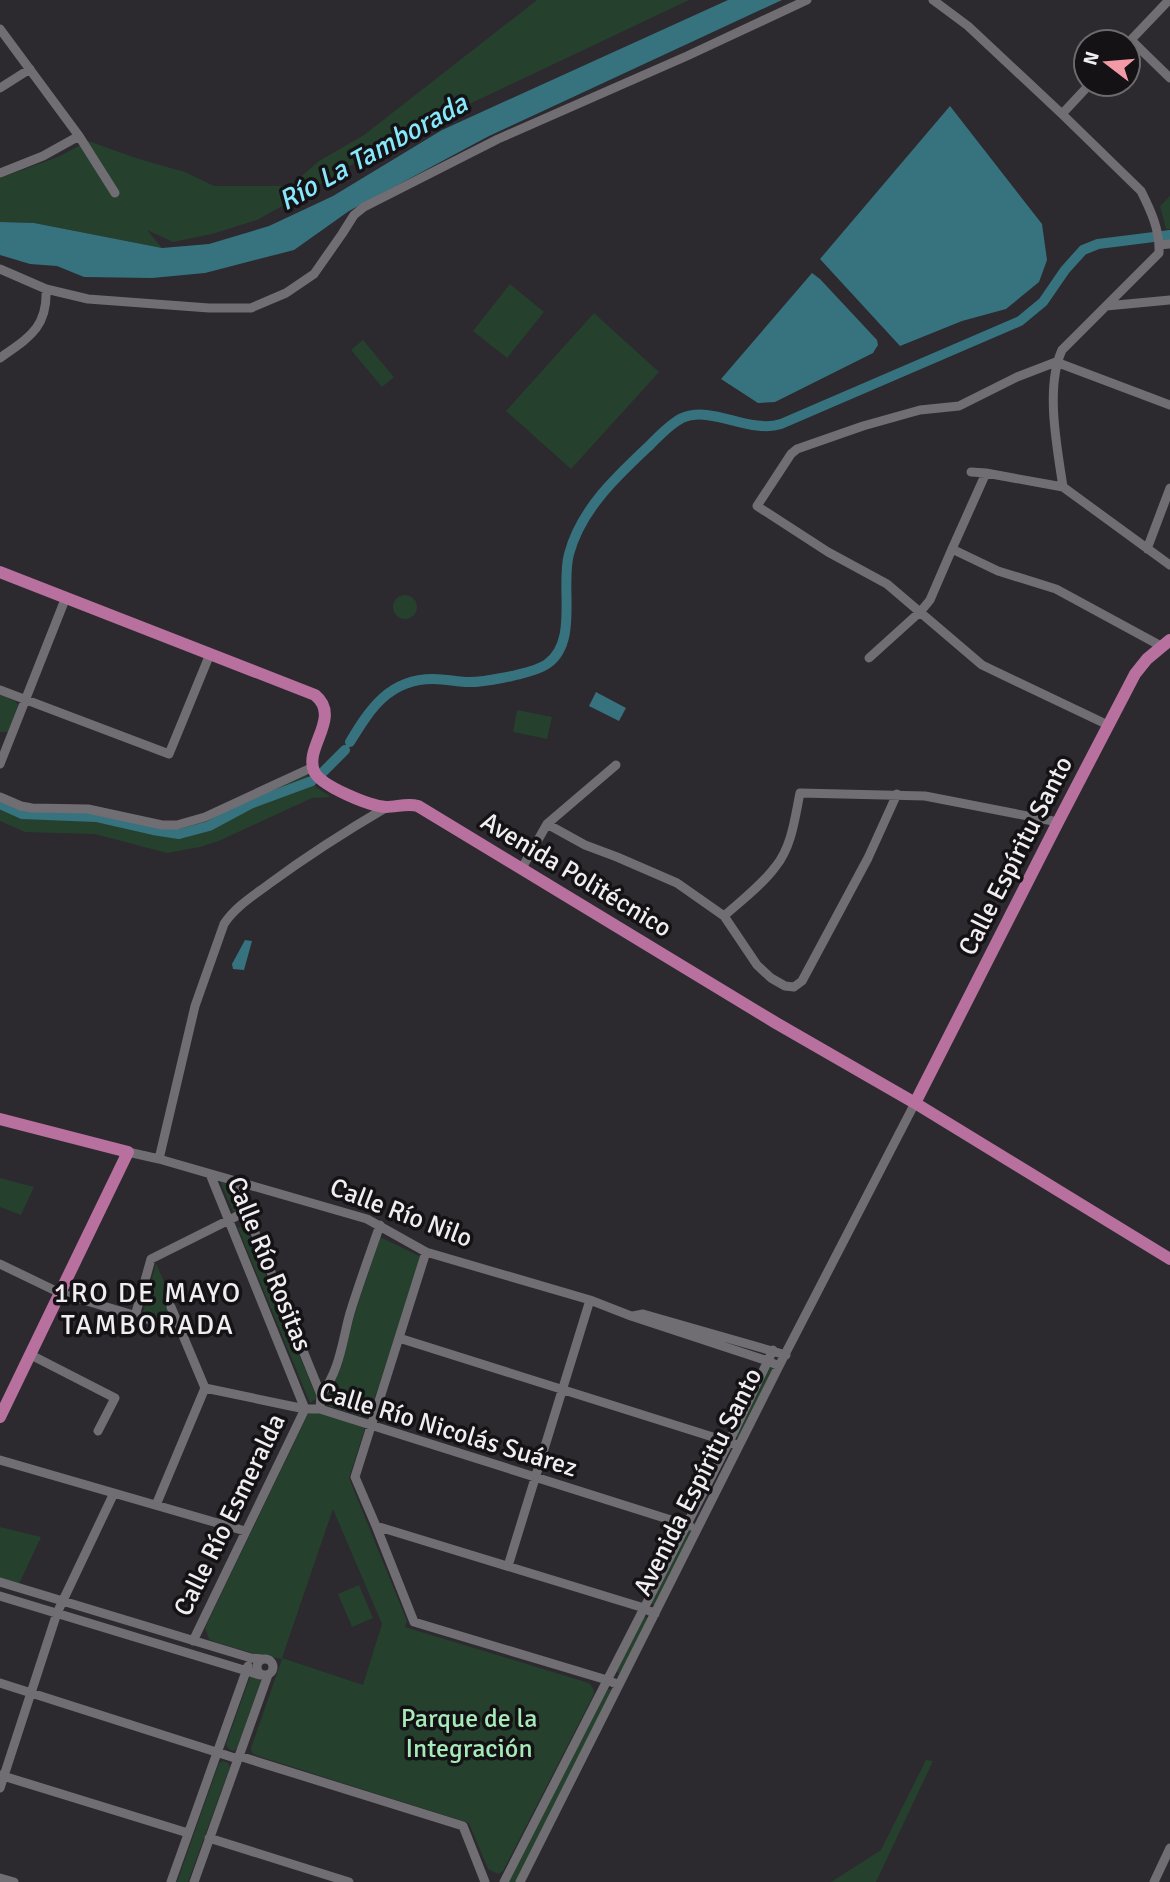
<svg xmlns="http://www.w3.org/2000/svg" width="1170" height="1882" font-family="Signika,sans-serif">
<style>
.green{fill:#26402e;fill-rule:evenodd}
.water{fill:#36737f}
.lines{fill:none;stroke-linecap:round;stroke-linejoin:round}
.canal{stroke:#36737f;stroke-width:10}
.minor{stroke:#706d73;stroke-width:9}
.major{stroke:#b8719f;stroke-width:12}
.labels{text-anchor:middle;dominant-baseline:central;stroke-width:7;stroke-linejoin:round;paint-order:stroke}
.street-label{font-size:26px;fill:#f1eef2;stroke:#141215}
.park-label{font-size:26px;fill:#a7eab9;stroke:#141215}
.water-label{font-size:28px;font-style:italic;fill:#87e8fc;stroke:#141215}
.neighbourhood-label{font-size:28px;letter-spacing:2px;fill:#f1eef2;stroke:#141215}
</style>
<rect width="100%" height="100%" fill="#2c292f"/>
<path class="green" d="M537,0h152l-264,125 -25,10 -91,56 -52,29 -45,14 -39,8 -26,-12 15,18 -128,-25 -34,-1v-44l58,-21 30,-16 51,18 46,13 29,14h76l29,-25 45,-26z
M1170,196v33h-4l-6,-23z
M510,284l34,28 -37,46 -34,-27z
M594,313l65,59 -88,97 -65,-58z
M363,340l31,37 -12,10 -31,-37z
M393 607a12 12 0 1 1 24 0a12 12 0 1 1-24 0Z
M0,695l15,6 3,4 -10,27h-8z
M517,710l35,7 -5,22 -34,-7z
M307,775l9,12 15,10 -19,1 -91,42 -21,7 -33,6 -72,-19 -70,-2 -25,-11v-20l88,11 74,16 44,-8z
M0,1178l34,9 -13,28 -21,-8z
M220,1181l13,6 9,23 -8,4z
M245,1225l72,173 -7,5 -72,-175z
M380,1237l41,20 -53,161 -39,-12 -3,-6 16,-35 12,-49z
M156,1263l16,38 -2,1 -1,3 6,18 -32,-10z
M770,1365l5,3 -35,71 -4,-2z
M318,1412l47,16 -16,50 58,143 -2,6 184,56 4,5 1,6 -91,177 -5,3 -10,-5 -19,-46 -211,-67 -6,-3 -1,-5 31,-89 -23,-4 -44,-13 -6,-3 -4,-11 103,-214zM333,1509l49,115 -19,61 -81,-27z
M0,1527l41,10 -22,47 -19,-6z
M688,1530l5,2 -38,74 -5,-3z
M359,1585l14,33 -21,9 -14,-33z
M643,1616l5,2 -28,56 -5,-3z
M252,1676l7,2 2,3 -24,67 -3,3c-5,-1 -6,-3 -8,-7l24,-67z
M607,1689l6,1 -96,192h-8z
M926,1760l7,1 -57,121h-45l50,-32z
M223,1761l5,2 2,4 -42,115h-11l42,-119z"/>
<path class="water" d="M728,0h54l-293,136 -140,75 -55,39 -89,23 -53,5 -68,-1 -27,-11 -27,-2 -30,-9v-33l34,1 128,25 47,-4 60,-18 64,-30 109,-66z
M950,106l92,118 5,36 -8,22 -33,27 -44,12 -62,25 -80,-87z
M812,273l8,6 57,61 1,5 -5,8 -98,49 -17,1 -37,-24z
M596,692l30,16 -7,13 -30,-15z
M245,940l7,1 -8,29 -11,-1 -1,-5z"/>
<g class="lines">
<path class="canal" d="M350,742c20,-33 39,-63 83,-63 11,0 21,2 32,3 16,1 31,-3 47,-6 11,-3 25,-5 35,-12 32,-22 13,-78 22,-110 12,-45 48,-78 81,-109 9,-9 20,-21 32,-27 30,-13 67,16 99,6l239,-103 23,-19 22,-32 18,-20 15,-6 72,-9
M321,774l24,-24
M0,804l22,10 74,3 57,13 26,4 30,-8 41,-22 62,-23"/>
<path class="minor" d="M933,0l35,26 94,88 79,77c10,20 19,39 18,62l-97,97c-17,37 -5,97 1,137l107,78
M0,29l79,107 36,57
M1131,40l39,38
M1128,43l41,-43
M0,88l30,-19
M1062,114l28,-30
M0,173l43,-17 36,-20
M1159,245l11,-1
M0,269l46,20 42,10 121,9h42l35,-15 28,-19 28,-40 12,-19 10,-8 134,-68 189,-83 120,-56
M1106,306l64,-6
M0,358c28,-20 48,-30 46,-69
M971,472l15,1 77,14
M952,549l46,22 58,18 105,57
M1147,549l23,-61
M869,658l52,-47 9,-11 22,-51 34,-76
M0,690l169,64 41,-100
M1108,725l-126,-60 -95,-81 -59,-32 -71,-46 34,-52 6,-5 66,-23 57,-16 39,-4 58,-29 39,-15 114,43
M0,764l66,-167
M0,797l21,9 11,2 56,1 74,16h15l28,-8 108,-50
M547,824l38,21 32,12 60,26 47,33 33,49 14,13 14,8 9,1 8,-6 66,-123 29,-64
M522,868l25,-44 69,-59
M724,916c18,-16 38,-31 52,-50 16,-20 19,-49 24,-73l125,3 133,26
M128,1152l31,7 208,60 59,33 164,48 41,16 137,45 11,5
M159,1159l36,-153 29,-82c11,-17 29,-28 45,-40 38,-28 77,-53 118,-77
M210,1174l95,235
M234,1181l87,214 -1,14
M426,1252l-71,225 21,49 38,96 193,58 12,5
M0,1264l60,29 120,36
M171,1307l34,81
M135,1316l16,-57 96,-48
M633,1316l10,-2 143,41
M399,1338l336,106
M31,1355l84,43 -17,33
M205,1388l100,21h15l370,117
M321,1395c19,-25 21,-53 29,-82 9,-29 20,-59 30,-88
M0,1460l245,71
M156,1505l49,-117
M376,1526l268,82 11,6
M508,1566l82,-266
M0,1582l251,76 11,1
M0,1596l260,79
M193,1641l112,-232
M257 1667a8 8 0 1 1 16 0a8 8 0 1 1-16 0Z
M0,1683l238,76
M239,1756l224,70 22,56
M0,1775l188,58
M0,1788l57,-175 57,-120
M209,1838l140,44
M0,1878l14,4
M171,1882l77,-216
M194,1882l74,-207
M504,1882l225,-440 44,-92
M520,1882l259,-516 136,-263
M1154,1882l16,-34"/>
<path class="major" d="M0,572l315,123c27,22 -11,52 -1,76 6,15 56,35 72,36 11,0 21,-4 32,-1l358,217 139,80 255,156
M915,1103l143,-281 77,-148 12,-15 23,-19
M0,1119l128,33 -128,265"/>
</g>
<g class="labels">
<g class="street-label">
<text transform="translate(1016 856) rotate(-63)">Calle Espíritu Santo</text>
<text transform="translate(576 875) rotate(31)">Avenida Politécnico</text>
<text transform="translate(401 1213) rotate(21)">Calle Río Nilo</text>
<text transform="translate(269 1264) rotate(68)">Calle Río Rositas</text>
<text transform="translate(448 1430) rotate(17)">Calle Río Nicolás Suárez</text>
<text transform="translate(698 1482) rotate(-63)">Avenida Espíritu Santo</text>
<text transform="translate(230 1515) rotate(-64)">Calle Río Esmeralda</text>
</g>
<g class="park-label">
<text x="469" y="1719">Parque de la<tspan x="469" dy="30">Integración</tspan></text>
</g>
<g class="water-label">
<text transform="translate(373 152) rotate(-29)">Río La Tamborada</text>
</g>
<g class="neighbourhood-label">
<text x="148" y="1293">1RO DE MAYO<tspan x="148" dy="32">TAMBORADA</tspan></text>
</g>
</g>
<g transform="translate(1107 63) rotate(286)"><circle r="33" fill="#141215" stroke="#6c6a6d" stroke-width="2"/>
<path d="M0-5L12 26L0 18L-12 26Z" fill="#f39aa7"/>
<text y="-10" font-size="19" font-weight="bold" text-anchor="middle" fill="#f1eef2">N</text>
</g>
</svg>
